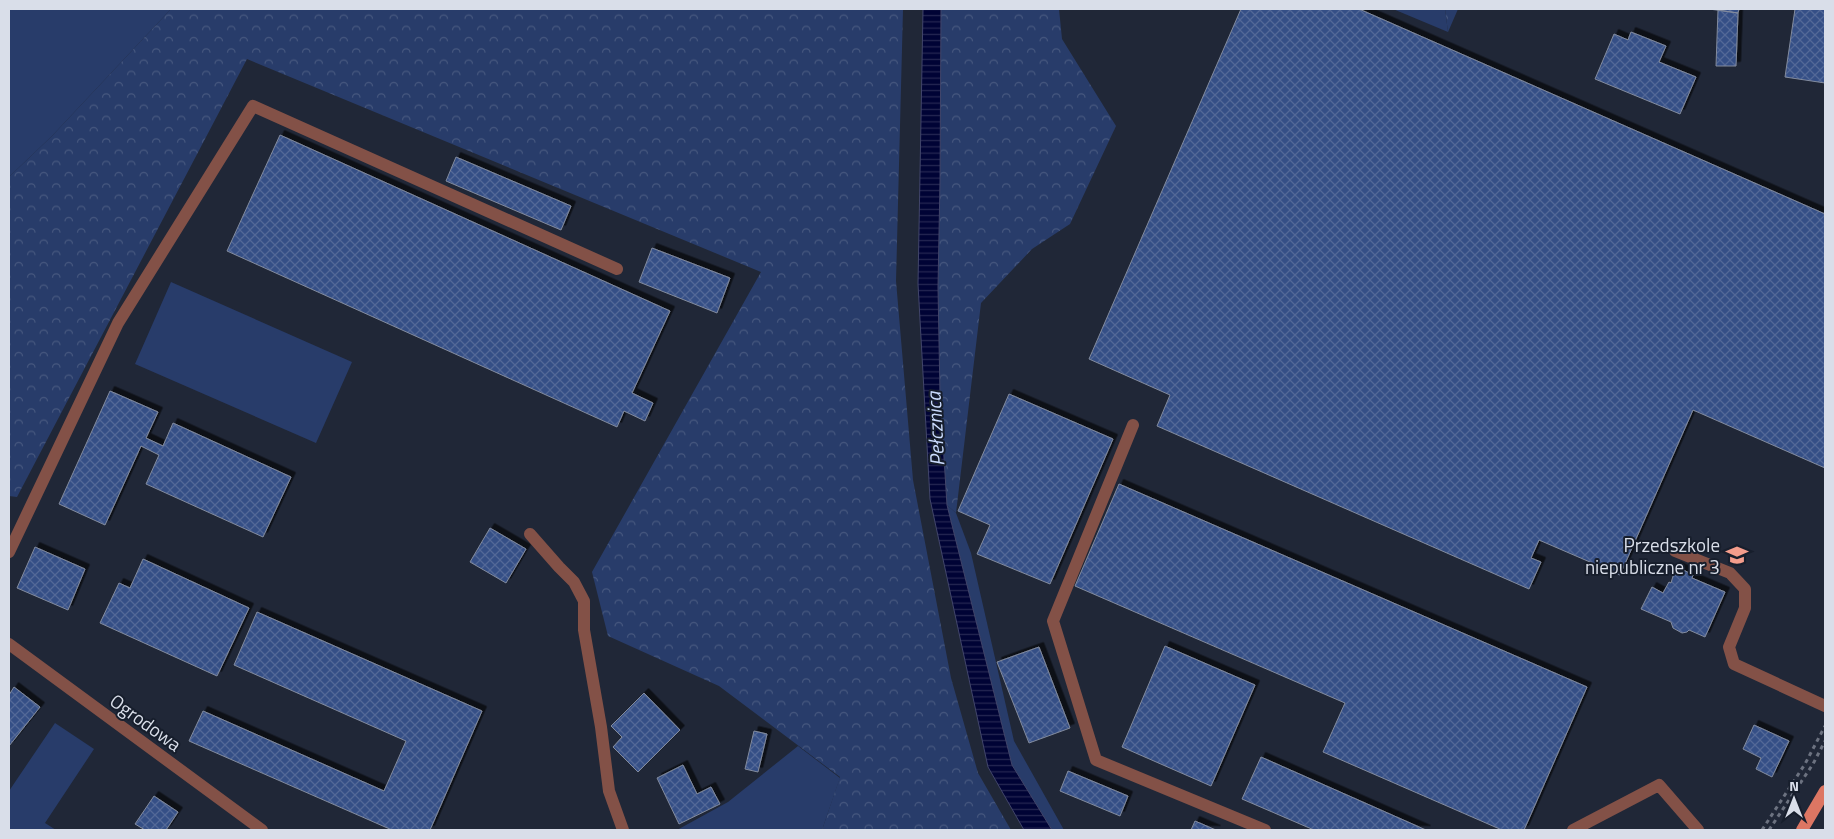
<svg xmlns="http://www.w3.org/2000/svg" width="1834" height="839" font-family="'Titillium Web',sans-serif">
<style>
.grass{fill:#283c6a}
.forest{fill:url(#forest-crowns)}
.water{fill:url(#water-rules);stroke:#41456b}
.building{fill:url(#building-cross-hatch);stroke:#828b9e;filter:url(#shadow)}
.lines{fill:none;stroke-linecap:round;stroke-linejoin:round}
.path{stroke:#6c7280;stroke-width:3;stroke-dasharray:4 4;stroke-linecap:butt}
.minor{stroke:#835147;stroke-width:12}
.major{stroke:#dd7663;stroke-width:12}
.labels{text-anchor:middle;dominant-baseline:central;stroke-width:4;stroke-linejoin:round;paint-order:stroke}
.poi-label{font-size:19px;fill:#d9dee9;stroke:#171e2c;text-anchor:end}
.street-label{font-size:19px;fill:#d9dee9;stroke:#171e2c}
.water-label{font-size:20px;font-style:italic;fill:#cbdcfe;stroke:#171e2c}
</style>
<defs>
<pattern id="forest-crowns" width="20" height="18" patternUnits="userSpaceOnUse" patternTransform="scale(1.25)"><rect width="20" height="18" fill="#283c6a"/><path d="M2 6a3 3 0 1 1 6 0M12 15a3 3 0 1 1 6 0" fill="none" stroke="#47587f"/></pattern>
<pattern id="water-rules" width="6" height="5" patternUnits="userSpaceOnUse" patternTransform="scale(1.25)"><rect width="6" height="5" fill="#000335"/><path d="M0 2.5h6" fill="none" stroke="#252752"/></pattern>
<pattern id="building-cross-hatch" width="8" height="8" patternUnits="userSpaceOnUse" patternTransform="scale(1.25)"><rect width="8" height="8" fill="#364f86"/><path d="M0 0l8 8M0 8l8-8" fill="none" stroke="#526897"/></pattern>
<filter id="shadow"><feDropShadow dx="4.5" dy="-4.5" stdDeviation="0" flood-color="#0009"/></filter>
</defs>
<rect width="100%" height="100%" fill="#202737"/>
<path class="grass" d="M9,9h162l-119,127 -43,41z
M1393,9h52l3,23z
M171,282l181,80 -36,81 -181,-79z
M947,505l9,8 15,40 43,188 50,89h-12l-40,-65z
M55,723l39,26 -49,74 11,7h-47v-39z
M798,746l42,32 -18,52h-145l51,-28z"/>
<path class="forest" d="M171,9h732l-7,272 17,199 38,198 27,95 33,57h-189l18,-53 -121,-91 -111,-50 -16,-64 169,-300 -514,-213 -230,438 -8,-1v-319l43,-41z
M941,9h118l3,30 54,87 -46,98 -38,25 -51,54 -25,210 -9,-8 -7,-110 -2,-108 2,-106z
M1445,9h13l-10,23z"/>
<path class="water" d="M923,9h18l-1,172 -2,106 2,108 7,110 65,260 40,65h-28l-36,-63 -58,-268 -12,-215z"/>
<path class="building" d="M1241,9h118l466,205v254l-132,-58 -73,165 -81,-35 -8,18 10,4 -12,27 -372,-163 13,-31 -81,-36z
M1709,9h30l-1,4z
M1795,9h30v74l-40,-6z
M1718,10l20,3 -2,53h-20z
M1631,32l35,14 -7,16 37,15 -16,37 -85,-35 19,-45 14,6z
M280,135l390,176 -38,82 21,10 -8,18 -21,-10 -7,16 -390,-176z
M456,157l115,49 -10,24 -115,-49z
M652,248l78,30 -13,35 -78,-31z
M110,391l48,21 -12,26 17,8 10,-23 118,54 -28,60 -117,-53 13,-29 -18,-9 -36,79 -46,-21z
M1009,394l104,45 -63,145 -73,-30 13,-29 -32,-14z
M1119,484l468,203 -63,143h-22l-179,-78 22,-49 -270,-117z
M490,528l36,21 -20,34 -36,-21z
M35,547l50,22 -17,41 -51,-22z
M143,559l106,49 -32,68 -117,-53 19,-40 11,5z
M1676,566l17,9 -1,3 33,14 -20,45 -16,-7 -2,2 -5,1 -9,-5 -2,-6 -30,-13 11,-22 11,6 6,-11 2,1z
M257,612l225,99 -52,119h-38l-203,-89 14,-30 181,80 22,-50 -172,-76z
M1165,646l90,39 -44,101 -89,-39z
M1039,647l31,81 -41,15 -32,-81z
M14,687l26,20 -31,39v-51z
M644,693l36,37 -42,42 -25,-25 9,-10 -11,-11z
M1754,725l35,16 -17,36 -16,-8 5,-11 -18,-9z
M754,731l13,3 -9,38 -13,-3z
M1261,757l165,73h-112l-72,-31z
M683,765l14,29 14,-7 9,17 -41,20 -22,-46z
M1068,771l60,25 -8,20 -60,-25z
M154,796l24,16 -12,18h-21l-10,-6z
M1195,821l21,9h-25z"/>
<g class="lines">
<path class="path" d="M1762,830l43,-66 20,-38
M1769,830l44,-66 12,-23"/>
<path class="minor" d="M1133,425l-80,196 43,139 169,70
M530,534l29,33 15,15 10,19v29l17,97 8,64 14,39
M1675,551l55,22 15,16v19l-16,39 5,17 91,42
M9,552l109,-229 135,-217 364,163
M9,644l253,186
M1573,830l86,-45 39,45"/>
<path class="major" d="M1802,830l23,-39"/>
</g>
<defs>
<g id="school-bare" transform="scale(1.725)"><path d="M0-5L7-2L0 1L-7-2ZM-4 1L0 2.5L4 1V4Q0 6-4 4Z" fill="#f49d8c" stroke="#171e2c" stroke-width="2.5" paint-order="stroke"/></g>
</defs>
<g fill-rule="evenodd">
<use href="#school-bare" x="1737" y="555"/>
</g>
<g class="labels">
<g class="poi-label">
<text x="1720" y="544">Przedszkole<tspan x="1720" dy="22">niepubliczne nr 3</tspan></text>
</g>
<g class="street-label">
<text transform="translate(146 722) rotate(36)">Ogrodowa</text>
</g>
<g class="water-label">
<text transform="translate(935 429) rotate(-93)">Pełcznica</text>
</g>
</g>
<rect width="1834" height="839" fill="none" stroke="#d9dee9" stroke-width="20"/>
<g transform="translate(1794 799)" stroke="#171e2c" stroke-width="4" paint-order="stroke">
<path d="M0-4L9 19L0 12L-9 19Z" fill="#d9dee9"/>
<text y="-8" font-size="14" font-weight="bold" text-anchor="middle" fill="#d9dee9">N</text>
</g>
</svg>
